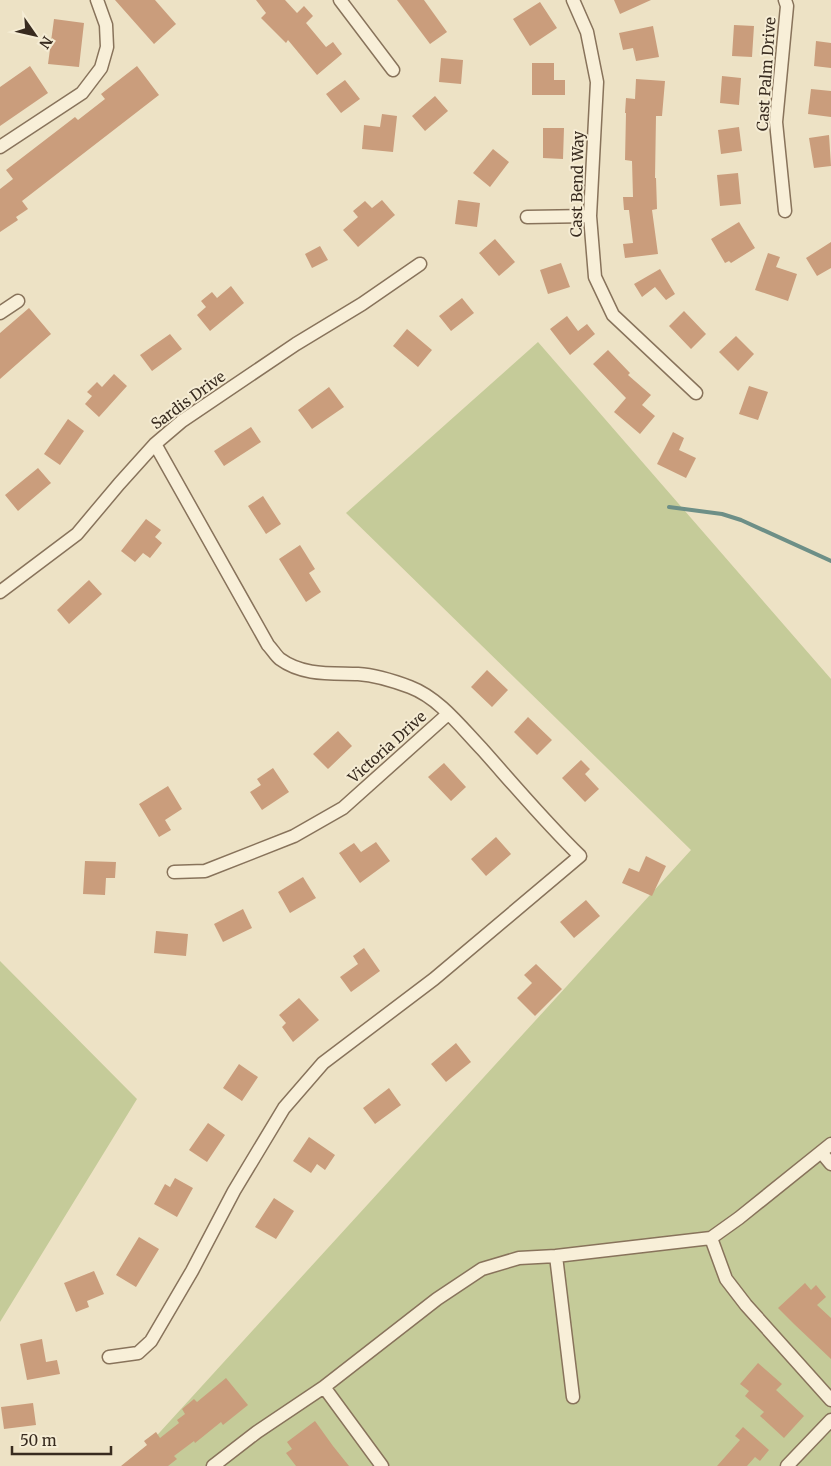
<svg xmlns="http://www.w3.org/2000/svg" width="831" height="1466" font-family="Merriweather,serif">
<style>
.green{fill:#c5cb99}
.lines{fill:none;stroke-linecap:round;stroke-linejoin:round}
.stream{stroke:#6d8f87;stroke-width:4}
.building{fill:#ca9d7c}
.street-casing{stroke:#88735b;stroke-width:15}
.street{stroke:#f8efd8;stroke-width:12}
.labels{text-anchor:middle;dominant-baseline:central;stroke-width:4;stroke-linejoin:round;paint-order:stroke}
.street-label{font-size:15px;fill:#382b1f;stroke:#f5ecd4}
</style>
<rect width="100%" height="100%" fill="#ede2c5"/>
<path class="green" d="M538,342l293,337v787h-702l562,-616 -345,-337z
M0,961l137,138 -137,223z"/>
<g class="lines">
<path class="stream" d="M669,507l53,7 19,6 90,41"/>
</g>
<path class="building" d="M115,0h40l21,24 -22,20z
M256,0h29l12,13 7,-7 9,10 -7,7 20,24 7,-5 9,12 -25,21 -29,-35 -2,3 -25,-25 5,-5z
M397,0h27l23,32 -17,12z
M614,0h37l-31,14z
M540,2l17,26 -27,18 -17,-27z
M54,19l30,4 -5,44 -31,-3z
M734,25l20,1 -2,31 -20,-1z
M653,26l6,31 -23,4 -3,-13 -10,2 -4,-17z
M816,41l15,2v25l-17,-2z
M441,58l22,2 -2,24 -22,-2z
M532,63h22v17h11v15h-33z
M30,66l18,27 -48,33v-39z
M137,66l22,29 -137,106 6,8 -12,8 2,3 -18,12v-43l13,-10 -7,-9 69,-53 3,3 27,-21 -4,-5z
M722,76l19,2 -2,27 -19,-2z
M636,79l29,2 -3,35h-6l-1,62h1l1,31 -5,1 6,44 -33,4 -2,-14 10,-1 -4,-33h-5l-1,-13h10l-1,-36 -7,-1 1,-47h-1l1,-15 9,1z
M345,80l15,19 -19,14 -15,-19z
M811,89l20,2v26l-23,-3z
M435,96l13,15 -23,20 -13,-15z
M382,114l15,2 -4,36 -31,-3 2,-24 16,2z
M739,127l3,24 -21,3 -3,-24z
M543,128h21l-1,31 -20,-1z
M829,135l2,31 -17,2 -5,-30z
M493,149l16,13 -19,25 -17,-14z
M738,173l3,31 -21,2 -3,-31z
M382,200l13,15 -37,32 -15,-17 15,-13 -5,-6 12,-10 7,7z
M458,200l22,3 -3,24 -22,-3z
M739,222l16,26 -24,15 -2,-2 -4,2 -14,-24z
M495,239l20,23 -16,14 -20,-23z
M831,242v26l-14,8 -11,-18z
M320,246l8,14 -16,8 -7,-14z
M768,253l12,4 -4,10 21,7 -9,27 -33,-11z
M561,263l9,24 -22,7 -8,-24z
M660,269l15,25 -9,6 -11,-13 -13,10 -8,-13z
M231,286l13,17 -34,28 -13,-16 9,-8 -5,-6 11,-9 5,6z
M462,298l12,15 -23,18 -12,-15z
M29,308l22,26 -51,45v-46z
M684,311l22,23 -15,15 -22,-23z
M567,316l11,15 9,-7 8,10 -25,21 -20,-26z
M407,329l25,21 -14,17 -25,-21z
M170,334l12,15 -30,22 -12,-16z
M736,336l18,18 -16,17 -19,-19z
M608,350l22,23 -2,2 23,20 -9,10 13,11 -15,18 -26,-22 12,-14 -33,-34z
M114,374l13,12 -28,31 -14,-13 7,-8 -5,-4 10,-10 5,5z
M749,386l19,6 -10,28 -19,-6z
M329,387l15,20 -32,22 -14,-19z
M68,419l16,12 -24,34 -16,-11z
M251,427l10,15 -37,24 -10,-15z
M673,432l11,6 -5,12 17,8 -10,20 -29,-14z
M38,468l13,15 -33,28 -13,-16z
M263,496l18,28 -15,10 -18,-28z
M146,519l15,11 -6,7 7,6 -12,15 -7,-5 -8,9 -14,-11z
M300,545l15,24 -6,4 12,19 -15,10 -27,-43z
M89,580l13,14 -33,30 -12,-14z
M487,670l21,20 -16,17 -21,-20z
M528,717l24,23 -15,15 -23,-23z
M338,731l14,15 -24,23 -15,-15z
M581,760l9,9 -5,5 14,15 -14,13 -23,-24z
M444,763l22,24 -15,14 -23,-24z
M273,768l16,24 -27,18 -12,-18 11,-7 -4,-6z
M168,786l14,23 -17,11 6,10 -12,7 -20,-33z
M496,837l15,17 -25,22 -15,-17z
M376,842l14,19 -30,22 -21,-30 15,-10 7,9z
M646,856l20,10 -14,30 -30,-13 7,-15 10,4z
M85,861l31,1 -1,16h-9l-1,17 -22,-1z
M303,877l13,21 -26,15 -12,-21z
M586,900l14,16 -26,22 -14,-16z
M243,909l9,19 -29,14 -9,-18z
M156,931l32,3 -2,22 -32,-3z
M364,948l16,23 -29,21 -11,-15 18,-13 -5,-8z
M536,964l26,25 -27,27 -18,-18 15,-15 -8,-8z
M299,998l20,22 -26,22 -11,-15 4,-4 -7,-8z
M456,1043l15,19 -25,20 -15,-18z
M239,1064l19,13 -16,24 -19,-13z
M389,1088l12,17 -26,19 -12,-16z
M208,1123l17,12 -18,27 -18,-12z
M309,1137l26,18 -10,15 -8,-6 -6,9 -18,-12z
M175,1178l18,10 -16,29 -23,-13 11,-20 5,3z
M274,1198l20,13 -18,28 -21,-12z
M139,1237l20,12 -23,38 -20,-12z
M94,1271l10,23 -17,7 2,6 -13,5 -12,-29z
M805,1283l6,7 5,-5 10,12 -9,8 14,13v41l-37,-35 -16,-16z
M42,1339l4,23 11,-2 3,14 -33,6 -7,-36z
M758,1363l24,21 -6,6 28,26 -20,22 -24,-22 4,-4 -19,-16 4,-5 -9,-7z
M226,1378l22,27 -25,20 -2,-3 -26,21 -1,-2 -20,15 3,3 -9,7h-47l26,-21 -3,-4 12,-9 4,6 19,-15 -2,-3 8,-6 -3,-5 12,-10 3,3z
M33,1403l3,22 -32,4 -3,-22z
M315,1421l18,25 16,20h-53l-10,-13 6,-4 -5,-7z
M743,1427l26,23 -9,11 -5,-4 -8,9h-30l23,-26 -5,-4z"/>
<g class="lines">
<g class="street-casing">
<path id="street" d="M340,0l53,70
M573,0l14,32 10,50 -7,134 5,61 18,38 83,78
M785,0l2,6 -11,116 9,89
M0,147l82,-54 19,-25 6,-21 -1,-22 -9,-25
M527,217l63,-1
M0,313l18,-12
M0,592l77,-58 42,-50 36,-40 27,-23 114,-77 66,-40 58,-40
M174,872l31,-1 89,-35 49,-28 105,-94
M821,1152l10,12
M711,1238l15,41 20,26 85,95
M556,1256l17,141
M109,1357l29,-4 13,-12 41,-70 42,-80 50,-83 39,-45 111,-84 146,-123c-35,-34 -66,-71 -98,-107 -21,-22 -43,-51 -72,-62 -16,-6 -36,-12 -52,-13 -26,-1 -55,2 -78,-15 -4,-3 -8,-10 -12,-14l-113,-201
M324,1387l58,79
M213,1466l44,-34 67,-45 113,-88 45,-30 37,-11 37,-2 155,-18 28,-20 92,-74
M787,1466l44,-46"/>
</g>
<use href="#street" class="street"/>
</g>
<g class="labels">
<g class="street-label">
<text transform="translate(766 74) rotate(-86)">Cast Palm Drive</text>
<text transform="translate(577 184) rotate(-89)">Cast Bend Way</text>
<text transform="translate(188 400) rotate(-36)">Sardis Drive</text>
<text transform="translate(387 747) rotate(-42)">Victoria Drive</text>
</g>
</g>
<g transform="translate(35 35) rotate(124)" stroke="#f5ecd4" stroke-width="4" paint-order="stroke">
<path d="M0-4L9 19L0 12L-9 19Z" fill="#382b1f"/>
<text y="-8" font-size="14" font-weight="bold" text-anchor="middle" fill="#382b1f">N</text>
</g>
<path d="M12 1446v8h99v-8" fill="none" stroke="#382b1f" stroke-width="2.5"/>
<text x="20" y="1446" font-size="15" fill="#382b1f" stroke="#f5ecd4" stroke-width="4" paint-order="stroke">50 m</text>
</svg>
